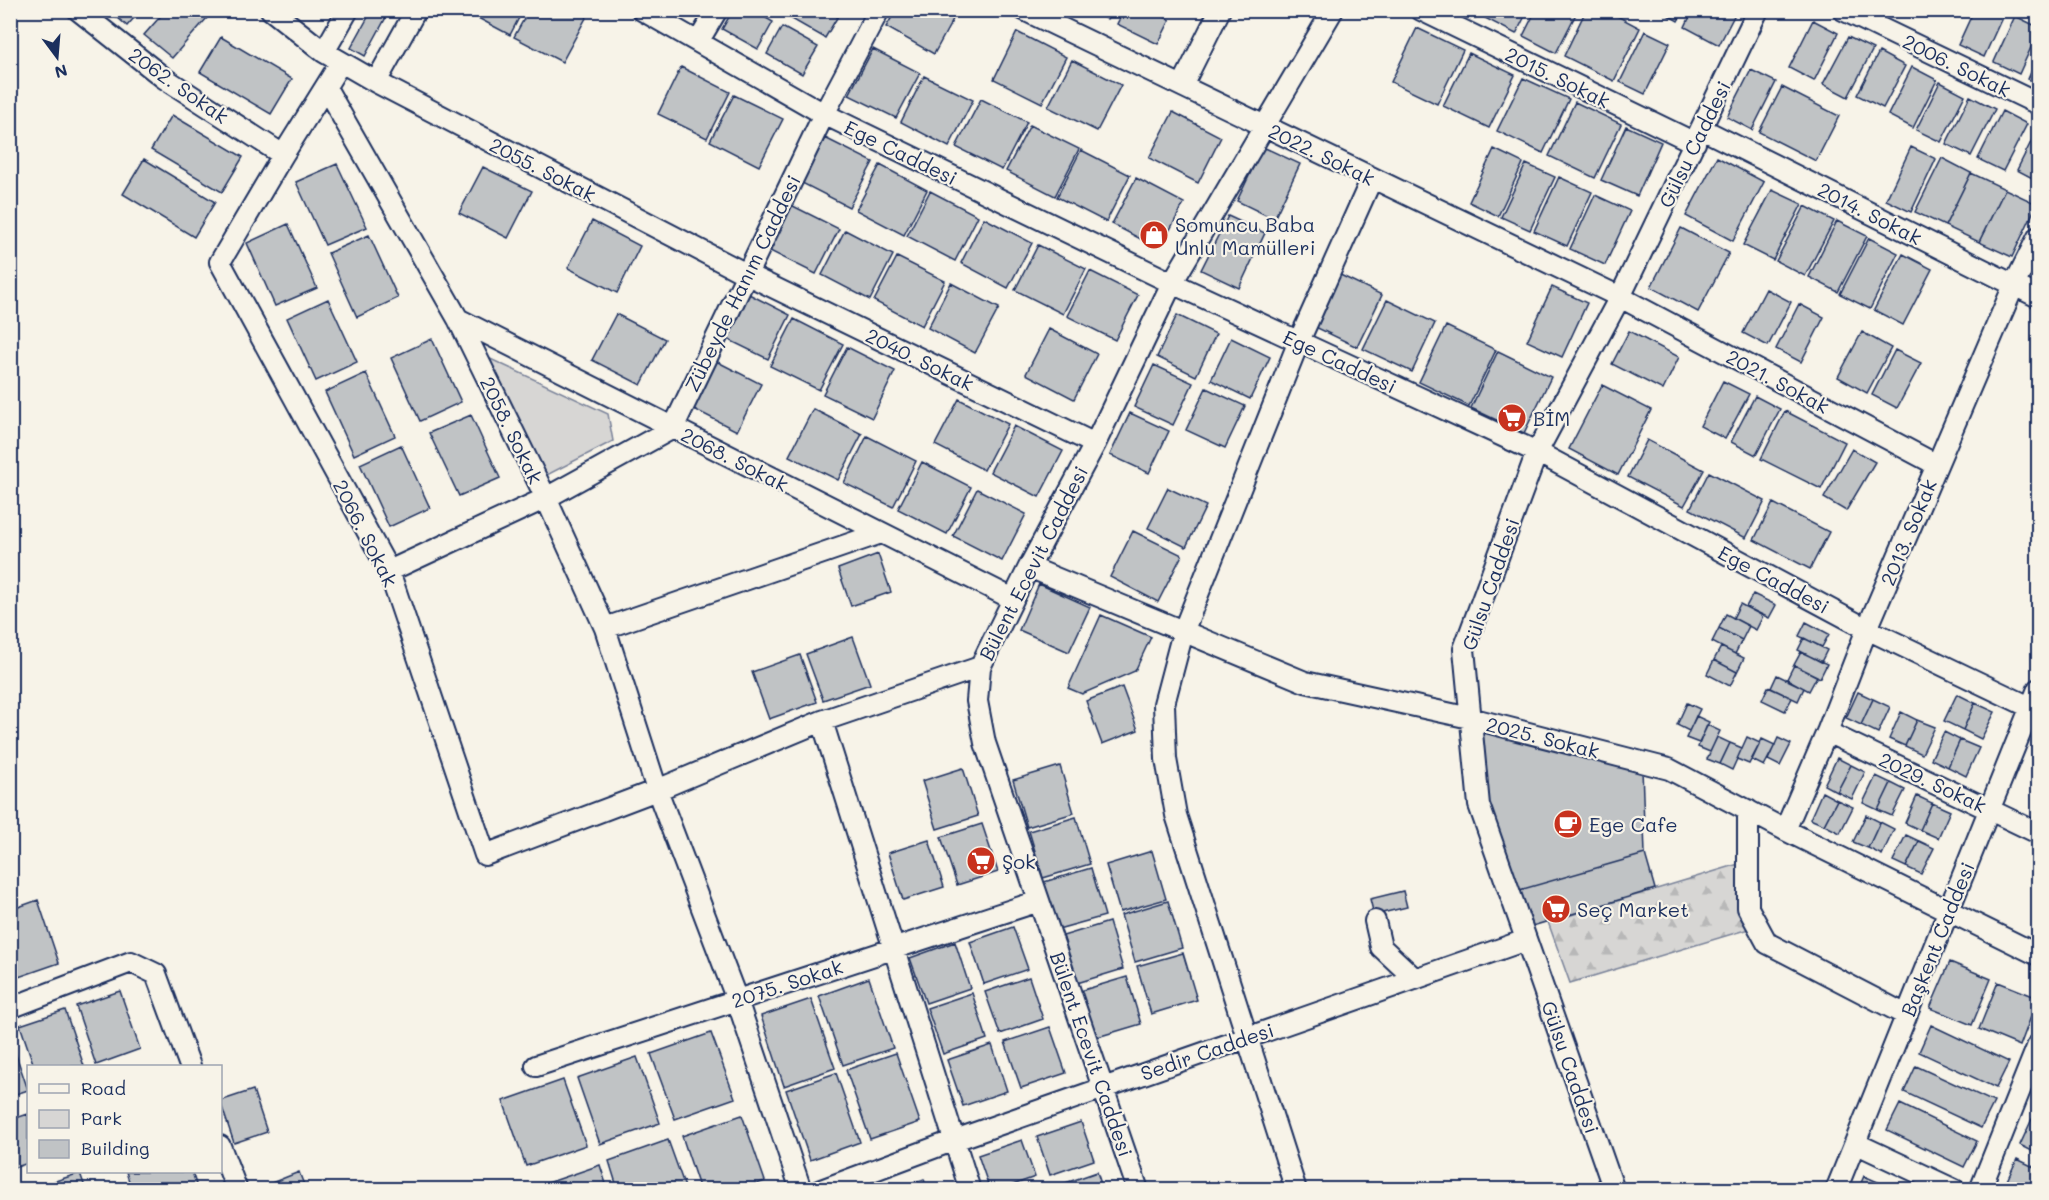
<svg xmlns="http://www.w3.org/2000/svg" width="2049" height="1200" font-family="Mali,sans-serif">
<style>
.forest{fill:url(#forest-firs);stroke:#798299;stroke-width:1.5}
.park{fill:#d7d6d4;stroke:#798299;stroke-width:1.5}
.building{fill:#c0c3c5;stroke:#1b2f5e;stroke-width:1.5}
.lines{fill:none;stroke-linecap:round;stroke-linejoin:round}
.minor-casing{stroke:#1b2f5e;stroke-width:24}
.minor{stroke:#f7f3e8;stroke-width:20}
.labels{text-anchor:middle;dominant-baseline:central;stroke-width:4.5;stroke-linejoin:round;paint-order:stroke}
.street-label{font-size:20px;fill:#1b2f5e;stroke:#f7f3e8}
.poi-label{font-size:20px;fill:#1b2f5e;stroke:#f7f3e8;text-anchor:start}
</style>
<defs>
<pattern id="forest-firs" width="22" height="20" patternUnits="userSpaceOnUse" patternTransform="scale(1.5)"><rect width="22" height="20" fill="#d7d6d4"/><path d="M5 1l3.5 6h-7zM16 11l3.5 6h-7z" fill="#b8b8b8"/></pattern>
</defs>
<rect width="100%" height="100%" fill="#f7f3e8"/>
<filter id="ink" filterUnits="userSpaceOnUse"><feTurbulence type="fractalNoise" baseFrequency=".0167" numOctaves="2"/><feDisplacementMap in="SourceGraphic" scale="12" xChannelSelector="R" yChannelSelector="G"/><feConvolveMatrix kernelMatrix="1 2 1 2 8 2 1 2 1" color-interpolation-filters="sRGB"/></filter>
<g filter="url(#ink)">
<path class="forest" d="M1742,863l10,65 -182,55 -22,-61z"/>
<path class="park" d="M484,356l124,58 5,27 -70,36z"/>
<path class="building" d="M109,10h32l-14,16z
M166,10h48l-42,48 -28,-23z
M372,10h18l-25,46 -14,-8z
M463,10h60l-13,25z
M529,10h47l11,6 -25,46 -48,-25z
M733,10h19l21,12 -15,27 -36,-20z
M794,10h46l1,1 -16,27 -35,-20z
M896,10h62l-24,44 -48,-27z
M1090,10h21l-4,9z
M1124,10h27l19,10 -12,24 -41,-20z
M1462,10h17l-4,8z
M1486,10h42l-12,24 -33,-17z
M1536,10h42l-22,43 -33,-17z
M1586,10h20l34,18 -26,53 -50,-25z
M1659,10h25l-6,11z
M1693,10h44l-18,35 -34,-18z
M1974,10l31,1 -21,46 -26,-12z
M2015,16l23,11v5l-19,42 -25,-12z
M1813,20l25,13 -24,48 -25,-13z
M782,27l36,20 -16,27 -35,-20z
M1417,28l46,22 -26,54 -46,-22z
M1645,31l25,12 -25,51 -25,-12z
M1017,32l49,25 -24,46 -48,-24z
M221,37l71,42 -21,35 -71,-42z
M1848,37l25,12 -25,48 -25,-13z
M873,49l47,24 -24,45 -47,-23z
M1879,52l26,14 -22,42 -26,-13z
M1469,53l46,22 -26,53 -46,-22z
M2038,56v27l-10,-4z
M1072,60l49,25 -24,46 -49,-24z
M681,67l49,25 -23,46 -49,-24z
M1912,67l25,13 -24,48 -25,-13z
M1751,70l25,12 -24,48 -25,-13z
M924,76l49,24 -24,47 -48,-25z
M1523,78l46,21 -26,54 -46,-22z
M1940,82l25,13 -24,47 -25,-12z
M1782,87l57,29 -23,45 -57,-29z
M734,95l49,24 -24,47 -49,-25z
M1970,96l25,13 -24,47 -25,-12z
M981,99l46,23 -25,48 -46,-23z
M1575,102l46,22 -26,54 -46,-22z
M2002,111l25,13 -24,47 -25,-12z
M1173,112l48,25 -23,46 -49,-25z
M172,115l71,42 -21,35 -71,-42z
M1030,125l49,24 -24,47 -49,-25z
M1626,126l35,16 -24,54 -36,-16z
M2038,128v53l-21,-11z
M825,138l48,24 -24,45 -47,-24z
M1263,147l37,17 -26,55 -37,-18z
M1911,147l25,12 -25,53 -25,-12z
M1494,149l29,14 -25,53 -29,-14z
M1081,150l49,25 -24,47 -49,-25z
M1717,157l47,25 -31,59 -47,-25z
M1942,158l29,15 -26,53 -30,-14z
M144,159l71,43 -21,35 -71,-43z
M337,164l30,63 -42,18 -29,-63z
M1526,164l29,13 -25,53 -29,-13z
M880,165l47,25 -23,45 -48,-25z
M483,167l49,24 -24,47 -49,-25z
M1971,173l34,16 -26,53 -34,-16z
M1559,177l33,15 -25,54 -33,-15z
M1136,178l48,25 -20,38 -14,3 -38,-20z
M2005,189l32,15 -25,53 -33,-15z
M1772,190l30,14 -29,56 -30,-15z
M930,191l48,25 -23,45 -48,-25z
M1595,195l35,16 -25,54 -35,-16z
M791,205l48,24 -23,45 -48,-24z
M1805,206l29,15 -29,55 -29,-15z
M1228,216l37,17 -26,55 -38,-18z
M984,218l48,25 -24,45 -47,-25z
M592,221l48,25 -23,47 -49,-25z
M1837,221l30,15 -29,56 -29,-15z
M288,224l29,64 -42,18 -28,-63z
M1681,228l48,25 -31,59 -47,-25z
M845,230l48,25 -23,45 -48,-25z
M369,235l29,63 -41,19 -29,-64z
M1869,238l29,15 -28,56 -30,-15z
M1038,245l48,24 -23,45 -48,-24z
M1903,254l29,15 -29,56 -29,-15z
M897,257l48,24 -23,45 -48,-25z
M1090,271l48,24 -23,45 -48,-24z
M1334,272l48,23 -25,52 -48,-23z
M951,283l48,25 -24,45 -47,-25z
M1552,287l35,16 -25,54 -35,-16z
M1766,289l25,13 -23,44 -25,-13z
M743,291l47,24 -22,44 -47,-23z
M328,299l29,63 -41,19 -29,-63z
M1387,300l48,23 -23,49 -49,-23z
M1799,304l25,13 -23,45 -25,-13z
M616,314l49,25 -24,46 -49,-25z
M1177,315l39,19 -20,42 -39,-19z
M794,319l49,25 -24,46 -49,-24z
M1446,326l50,24 -27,56 -50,-24z
M1049,329l48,25 -23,45 -48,-25z
M1629,331l50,26 -16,33 -51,-26z
M1862,332l29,16 -24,45 -29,-16z
M1231,338l39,19 -20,42 -39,-19z
M432,339l29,63 -41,19 -29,-63z
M847,347l48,24 -23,47 -49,-24z
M1895,350l26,13 -24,45 -25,-13z
M1498,351l53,26 -27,56 -53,-25z
M712,359l49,25 -24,47 -49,-25z
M1154,365l39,18 -20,42 -39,-18z
M366,373l29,63 -41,19 -29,-63z
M1723,381l26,13 -24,45 -25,-13z
M1602,385l49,25 -33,65 -49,-26z
M1206,388l39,18 -20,42 -39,-18z
M1755,396l25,13 -24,46 -25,-13z
M959,399l49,25 -24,46 -49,-25z
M813,409l49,25 -24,46 -49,-24z
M1785,411l60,31 -24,47 -60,-30z
M1130,413l39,18 -20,42 -39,-18z
M471,415l29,63 -41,18 -30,-63z
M1014,426l49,25 -24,46 -49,-25z
M867,436l49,25 -23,46 -49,-24z
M1647,440l57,30 -20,36 -56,-29z
M401,445l29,63 -41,19 -29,-63z
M1852,449l23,13 -29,49 -22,-13z
M922,462l49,25 -24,47 -49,-25z
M1709,472l56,29 -19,37 -56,-29z
M1168,488l38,18 -20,41 -38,-19z
M977,489l49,25 -24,47 -49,-25z
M1773,503l56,29 -19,37 -56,-29z
M1133,531l49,24 -24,47 -48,-25z
M878,554l13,38 -40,14 -13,-37z
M1039,584l51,23 -21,45 -50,-22z
M1753,594l23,11 -7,13 -23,-11z
M1740,604l23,12 -7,14 -23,-12z
M1726,614l23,12 -7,14 -23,-12z
M1101,615l50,22 -16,34 -53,23 -14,-6z
M1806,622l23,12 -7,13 -23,-11z
M1719,628l23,12 -7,14 -23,-12z
M853,637l17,47 -47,16 -17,-46z
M1804,638l23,12 -6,12 -23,-12z
M1721,647l23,11 -7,14 -23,-12z
M1801,652l26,12 -7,14 -26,-13z
M800,655l17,47 -48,17 -17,-47z
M1714,660l23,12 -7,14 -23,-12z
M1794,665l23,11 -8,15 -22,-12z
M1777,675l27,13 -6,13 -27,-13z
M1122,687l16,43 -36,14 -16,-43z
M1768,687l24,11 -7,13 -23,-11z
M1858,692l15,7 -12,26 -15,-7z
M1957,694l18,9 -12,27 -19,-9z
M1873,699l17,8 -12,26 -17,-8z
M1687,703l13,6 -11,22 -12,-6z
M1975,703l20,9 -14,27 -18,-9z
M1901,712l16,8 -12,26 -16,-7z
M1696,716l13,6 -10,21 -13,-5z
M1917,720l18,7 -13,27 -17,-8z
M1707,725l13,6 -10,21 -12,-5z
M1478,729l164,40 3,85 -129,37 -31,-91z
M1944,732l16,8 -12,27 -17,-8z
M1717,737l13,6 -10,21 -13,-5z
M1747,737l13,6 -11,21 -12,-5z
M1778,738l13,6 -11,22 -12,-6z
M1762,739l13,6 -11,21 -12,-6z
M1960,740l19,8 -13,28 -18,-9z
M1730,743l12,5 -10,22 -12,-6z
M1837,758l14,7 -14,27 -13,-7z
M1851,765l14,7 -13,27 -15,-7z
M1060,766l14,47 -47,14 -14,-47z
M963,768l15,48 -41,13 -15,-48z
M1876,776l15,7 -13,27 -15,-7z
M1891,783l14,7 -13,26 -14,-6z
M1822,792l15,8 -13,25 -14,-6z
M1917,796l15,7 -12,27 -15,-7z
M1837,800l16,7 -13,26 -16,-8z
M1932,803l18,8 -12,27 -18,-8z
M1866,815l14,7 -12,26 -15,-6z
M1076,817l14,47 -47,14 -14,-47z
M1880,822l14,7 -12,26 -14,-7z
M982,824l16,48 -41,13 -16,-48z
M1906,835l13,6 -13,26 -13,-6z
M929,840l15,47 -41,13 -15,-47z
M1919,841l15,7 -13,26 -15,-7z
M1152,851l14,48 -46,13 -14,-47z
M1645,854l10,35 -126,38 -13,-36z
M1091,868l14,48 -47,13 -14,-47z
M1403,891l4,16 -33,8 -4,-16z
M38,900l21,63 -49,17v-70z
M1168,901l14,47 -47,14 -14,-47z
M1109,922l14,47 -46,14 -14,-47z
M1013,927l15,42 -44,15 -14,-42z
M955,942l15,46 -44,15 -16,-45z
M1183,953l14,47 -46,14 -14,-48z
M1950,962l41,17 -19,46 -42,-17z
M1029,977l14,42 -43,15 -15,-42z
M1127,977l14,47 -47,14 -14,-47z
M869,978l24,70 -50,17 -24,-69z
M1998,982l40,16 -18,48 -41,-17z
M120,991l20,58 -44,16 -20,-59z
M972,993l15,46 -44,15 -16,-46z
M811,999l24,69 -51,18 -23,-70z
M65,1010l19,56h-50l-14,-41z
M1931,1025l78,37 -13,26 -77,-36z
M1050,1027l16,46 -45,15 -16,-46z
M711,1033l24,65 -60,21 -24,-65z
M10,1037l18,53 -18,6z
M992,1045l15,46 -44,15 -16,-46z
M896,1053l24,69 -50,17 -24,-69z
M637,1057l23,66 -60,21 -23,-66z
M1916,1066l78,36 -13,26 -77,-36z
M836,1073l24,69 -50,18 -24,-70z
M563,1080l23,65 -60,21 -23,-65z
M253,1090l14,42 -33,11 -14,-42z
M1900,1104l77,37 -13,26 -77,-37z
M28,1114v49l-17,6 -1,-49z
M742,1115l23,66 -25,9h-40l-18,-54z
M2032,1119l6,3v32l-18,-9z
M1081,1122l13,38 -44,15 -13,-38z
M668,1140l18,50h-68l-9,-29z
M1022,1140l13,37 -36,13h-9l-12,-35z
M2017,1159l21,10v21h-23l-10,-5z
M600,1165l8,25h-67l-2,-4z
M126,1172h66l4,12 -16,6h-48z
M299,1172l7,18h-52z
M1097,1172l6,18h-48l-1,-3z
M80,1173l6,17h-58z
M1864,1176l32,14h-38z
M924,1179l3,11h-33z"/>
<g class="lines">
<g class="minor-casing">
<path id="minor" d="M78,10l86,68 119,77
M271,10l53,42 52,30 370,192 349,170
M642,10l182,104 348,169 365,169 330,177 171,82
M1024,10l596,287 317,168
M1421,10l274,133
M1843,10l195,94
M698,42l19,-32
M324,52l24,-42
M341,62l-58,93 -63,107 169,309 96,284 172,-65 165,-69 158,-54
M376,82l40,-72
M1182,86l38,-76
M326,88l132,231 88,179 59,130 52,162 80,210 64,190
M1702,129l336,168
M458,319l555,280
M1029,567l276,115 165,36 199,51 116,61 253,125
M389,571l157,-73 127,-70 151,-314 55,-104
M605,628l276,-95
M822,721l148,469
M1827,732l211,101
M1748,810v98l19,35 139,72
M1785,830l42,-98 40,-103 70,-164 77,-180 24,-48
M1375,921l6,26 34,32
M10,1008l121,-46 25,12 34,92
M536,1066l503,-165
M1855,1143l100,47
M220,1146l17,44
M821,1190l134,-50 571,-200
M1138,1190l-153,-447 -8,-42 3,-34 49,-100 66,-123 77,-161 161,-273
M1296,1190l-120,-375 -10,-56 -2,-55 19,-72 116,-291 73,-163
M1614,1190l-135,-385 -15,-156 73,-197 83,-155 138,-287
M1836,1190l202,-501
M1980,1190l58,-145"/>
</g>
<use href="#minor" class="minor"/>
</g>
</g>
<defs>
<g id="shop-disc" transform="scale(1.5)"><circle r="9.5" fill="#c8321e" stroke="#f7f3e8"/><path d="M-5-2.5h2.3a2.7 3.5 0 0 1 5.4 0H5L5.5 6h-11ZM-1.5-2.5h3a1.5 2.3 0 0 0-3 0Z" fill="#fff"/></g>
<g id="supermarket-disc" transform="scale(1.5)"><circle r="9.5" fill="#c8321e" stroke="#f7f3e8"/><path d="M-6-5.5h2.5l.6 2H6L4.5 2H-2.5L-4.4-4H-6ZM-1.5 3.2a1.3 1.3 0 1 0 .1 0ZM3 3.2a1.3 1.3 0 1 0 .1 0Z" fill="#fff"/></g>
<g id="cafe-disc" transform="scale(1.5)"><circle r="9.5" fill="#c8321e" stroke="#f7f3e8"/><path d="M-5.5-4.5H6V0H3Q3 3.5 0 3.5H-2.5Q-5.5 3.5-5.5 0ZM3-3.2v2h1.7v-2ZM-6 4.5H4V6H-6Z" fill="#fff"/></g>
</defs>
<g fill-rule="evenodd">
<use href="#shop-disc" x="1154" y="235"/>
<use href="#supermarket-disc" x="1512" y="418"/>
<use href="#cafe-disc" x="1568" y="824"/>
<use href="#supermarket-disc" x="981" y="861"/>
<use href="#supermarket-disc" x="1556" y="909"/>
</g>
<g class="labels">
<g class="street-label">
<text transform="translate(1957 65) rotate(26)">2006. Sokak</text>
<text transform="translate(1558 77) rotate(26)">2015. Sokak</text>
<text transform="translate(179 85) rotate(35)">2062. Sokak</text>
<text transform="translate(1694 144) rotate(-64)">Gülsu Caddesi</text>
<text transform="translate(901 152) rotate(26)">Ege Caddesi</text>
<text transform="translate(1322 154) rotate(26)">2022. Sokak</text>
<text transform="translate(543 169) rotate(27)">2055. Sokak</text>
<text transform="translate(1870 213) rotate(27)">2014. Sokak</text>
<text transform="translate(742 283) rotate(-64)">Zübeyde Hanım Caddesi</text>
<text transform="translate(920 359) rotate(26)">2040. Sokak</text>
<text transform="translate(1340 361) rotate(25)">Ege Caddesi</text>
<text transform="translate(1778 381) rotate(28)">2021. Sokak</text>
<text transform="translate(512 430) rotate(64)">2058. Sokak</text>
<text transform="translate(735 459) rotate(27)">2068. Sokak</text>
<text transform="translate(1908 532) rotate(-67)">2013. Sokak</text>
<text transform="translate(366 533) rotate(63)">2066. Sokak</text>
<text transform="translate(1033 563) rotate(-63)">Bülent Ecevit Caddesi</text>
<text transform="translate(1774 579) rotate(28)">Ege Caddesi</text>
<text transform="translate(1490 584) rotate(-71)">Gülsu Caddesi</text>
<text transform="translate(1543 737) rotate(14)">2025. Sokak</text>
<text transform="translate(1933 782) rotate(25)">2029. Sokak</text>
<text transform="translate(1937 939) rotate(-68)">Başkent Caddesi</text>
<text transform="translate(787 983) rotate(-18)">2075. Sokak</text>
<text transform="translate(1207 1051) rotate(-19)">Sedir Caddesi</text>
<text transform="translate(1092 1054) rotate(71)">Bülent Ecevit Caddesi</text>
<text transform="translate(1571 1067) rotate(71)">Gülsu Caddesi</text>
</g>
<g class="poi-label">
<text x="1175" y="224">Somuncu Baba<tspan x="1175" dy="23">Unlu Mamülleri</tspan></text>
<text x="1533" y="418">BİM</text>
<text x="1589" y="824">Ege Cafe</text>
<text x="1002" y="861">Şok</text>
<text x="1577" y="909">Seç Market</text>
</g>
</g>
<rect width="2049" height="1200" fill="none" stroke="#f7f3e8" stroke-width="36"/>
<rect x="18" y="18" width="2013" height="1164" fill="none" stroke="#1b2f5e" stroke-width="2" filter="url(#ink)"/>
<rect x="27" y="1065" width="195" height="108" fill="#f7f3e8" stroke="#9fa5b1" stroke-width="1.5"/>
<rect x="39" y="1084" width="30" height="9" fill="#f7f3e8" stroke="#9fa5b1" stroke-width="1.5"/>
<text x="81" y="1095" font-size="18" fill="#1b2f5e">Road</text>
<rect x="39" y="1110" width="30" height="18" fill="#d7d6d4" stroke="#9fa5b1" stroke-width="1.5"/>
<text x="81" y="1125" font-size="18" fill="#1b2f5e">Park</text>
<rect x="39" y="1140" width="30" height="18" fill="#c0c3c5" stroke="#9fa5b1" stroke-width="1.5"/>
<text x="81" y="1155" font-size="18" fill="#1b2f5e">Building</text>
<g transform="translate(57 57) rotate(164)" stroke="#f7f3e8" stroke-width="4.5" paint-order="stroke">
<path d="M0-4.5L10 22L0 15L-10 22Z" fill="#1b2f5e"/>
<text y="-9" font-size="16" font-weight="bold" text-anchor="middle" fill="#1b2f5e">N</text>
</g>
</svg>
